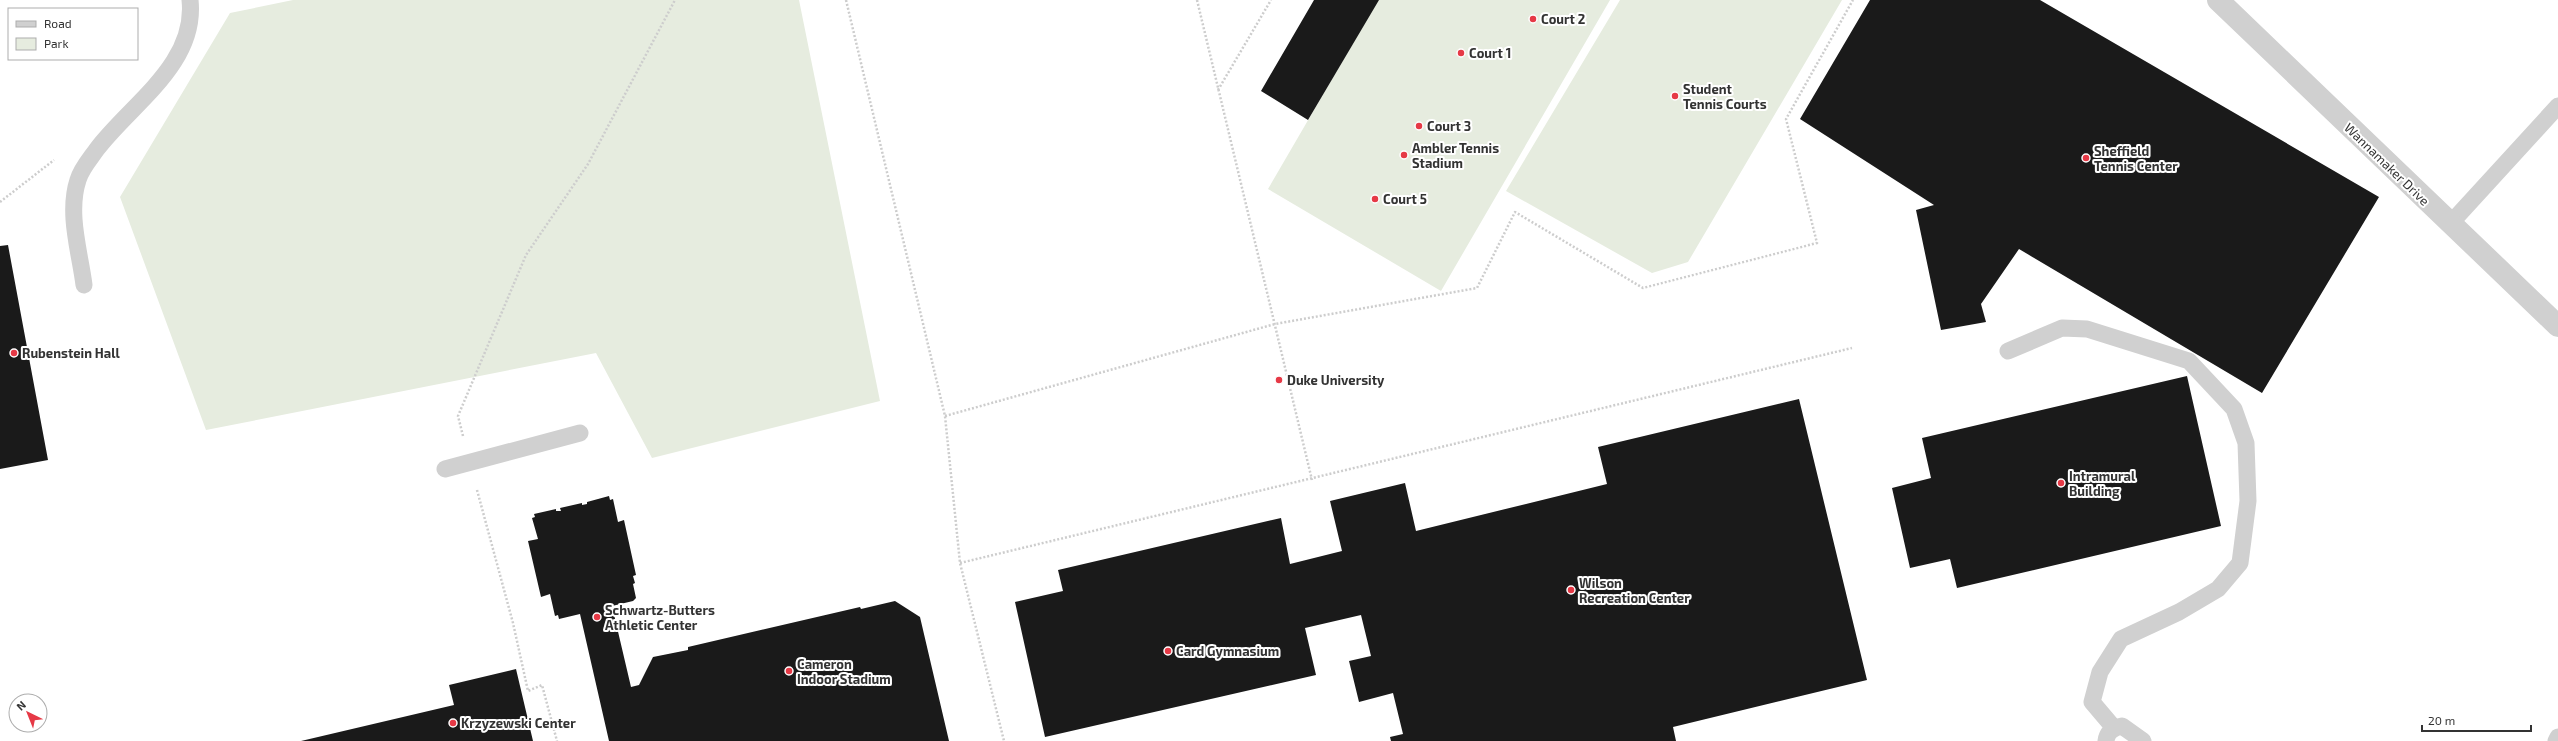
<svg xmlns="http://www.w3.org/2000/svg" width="2558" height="741" font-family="'Exo 2',sans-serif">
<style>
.green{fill:#e6ecdf}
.building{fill:#1a1a1a}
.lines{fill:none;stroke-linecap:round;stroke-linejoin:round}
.path{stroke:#cdcdcd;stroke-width:2.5;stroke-dasharray:2 2;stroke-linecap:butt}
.service{stroke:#d0d0d0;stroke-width:17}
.minor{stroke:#d0d0d0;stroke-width:22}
.poi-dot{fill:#e63946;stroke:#fff;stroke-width:1.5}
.labels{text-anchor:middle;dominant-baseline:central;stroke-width:4;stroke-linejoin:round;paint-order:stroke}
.poi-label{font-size:13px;font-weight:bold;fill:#333;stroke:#fff;text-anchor:start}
.street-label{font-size:13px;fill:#333;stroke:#fff}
</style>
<rect width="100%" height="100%" fill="#fff"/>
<path class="green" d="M293,0h506l81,401 -228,57 -56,-105 -390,77 -86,-233 110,-184z
M1378,0h232l-169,291 -173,-102z
M1620,0h222l-154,262 -36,11 -146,-82z"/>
<path class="building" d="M1314,0h65l-71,120 -47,-29z
M1870,0h170l339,197 -117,196 -243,-144 -38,55 5,18 -45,8 -25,-120 18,-5 -134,-86z
M8,245l40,215 -48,9v-223z
M2187,376l34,150 -264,62 -7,-29 -40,9 -18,-80 39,-10 -9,-40z
M1799,399l68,281 -194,47 3,14h-285l-1,-4 13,-3 -10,-41 -34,9 -10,-41 22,-5 -10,-41 -56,13 11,47 -271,62 -30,-135 48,-11 -5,-21 223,-52 9,46 52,-13 -12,-50 75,-18 11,48 191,-47 -9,-37z
M609,496l1,4 3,-1 5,23 6,-2 12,55 -3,1 2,7 -2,1 3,14 -3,3 -21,5 19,81 8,-2 14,-28 35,-7v-3l172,-40 1,2 34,-8 25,16 29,124h-340l-29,-127 -21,5 -1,-4 -3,1 -5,-22 -9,3 -13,-56 10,-2 -6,-21 3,-1 -1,-3 22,-5v2h5l-1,-3 22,-5v2l5,-1v-2z
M516,669l17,72h-232l153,-36 -5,-20z"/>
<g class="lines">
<path class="path" d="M846,0l99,416 15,147 44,178
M1197,0l115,480
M1218,90l53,-90
M0,202l54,-42
M945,416l330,-92 202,-36 38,-76 128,76 174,-45 -31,-124 67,-119
M463,436l-5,-20 68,-161 62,-91 87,-164
M477,490l36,133 15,68 14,-6 15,56
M960,563l892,-215"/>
<path class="service" d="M2450,224l108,-118
M84,285c-4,-32 -17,-72 -6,-105 3,-11 12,-21 19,-31 34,-45 100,-85 93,-149
M2008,351l54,-23 25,1 102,32 45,48 12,34 2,58 -8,62 -22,26 -39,23 -58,27 -21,33 -8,30 22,26
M445,469l135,-36
M2106,741c1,-9 7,-13 16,-15l21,15
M2556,741l2,-4"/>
<path class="minor" d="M2218,0l340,326"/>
</g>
<g class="poi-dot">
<circle cx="1533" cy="19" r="4"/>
<circle cx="1461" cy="53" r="4"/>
<circle cx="1675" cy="96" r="4"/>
<circle cx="1419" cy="126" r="4"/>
<circle cx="1404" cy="155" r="4"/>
<circle cx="2086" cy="158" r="4"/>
<circle cx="1375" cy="199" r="4"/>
<circle cx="14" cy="353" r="4"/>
<circle cx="1279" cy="380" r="4"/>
<circle cx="2061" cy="483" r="4"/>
<circle cx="1571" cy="590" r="4"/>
<circle cx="597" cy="617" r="4"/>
<circle cx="1168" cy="651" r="4"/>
<circle cx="789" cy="671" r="4"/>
<circle cx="453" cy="723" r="4"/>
</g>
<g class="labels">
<g class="poi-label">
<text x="1541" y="19">Court 2</text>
<text x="1469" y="53">Court 1</text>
<text x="1683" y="89">Student<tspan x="1683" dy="15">Tennis Courts</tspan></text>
<text x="1427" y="126">Court 3</text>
<text x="1412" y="148">Ambler Tennis<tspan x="1412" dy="15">Stadium</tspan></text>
<text x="2094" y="151">Sheffield<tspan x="2094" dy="15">Tennis Center</tspan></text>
<text x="1383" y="199">Court 5</text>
<text x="22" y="353">Rubenstein Hall</text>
<text x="1287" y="380">Duke University</text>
<text x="2069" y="476">Intramural<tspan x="2069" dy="15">Building</tspan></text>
<text x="1579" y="583">Wilson<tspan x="1579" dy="15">Recreation Center</tspan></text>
<text x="605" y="610">Schwartz-Butters<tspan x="605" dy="15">Athletic Center</tspan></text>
<text x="1176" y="651">Card Gymnasium</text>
<text x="797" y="664">Cameron<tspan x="797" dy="15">Indoor Stadium</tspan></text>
<text x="461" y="723">Krzyzewski Center</text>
</g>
<g class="street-label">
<text transform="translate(2387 164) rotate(44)">Wannamaker Drive</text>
</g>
</g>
<rect x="8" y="8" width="130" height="52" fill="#ffffff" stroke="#adadad"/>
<rect x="16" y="21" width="20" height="6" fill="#d0d0d0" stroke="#adadad"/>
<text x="44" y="28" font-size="12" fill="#333333">Road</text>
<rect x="16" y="38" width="20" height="12" fill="#e6ecdf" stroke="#adadad"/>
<text x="44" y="48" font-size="12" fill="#333333">Park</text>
<g transform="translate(28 713) rotate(317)"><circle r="19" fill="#ffffff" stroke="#adadad"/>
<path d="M0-3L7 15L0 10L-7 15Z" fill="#e63946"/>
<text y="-6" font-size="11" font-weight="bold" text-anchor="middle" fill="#333333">N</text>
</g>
<path d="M2422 725v6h109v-6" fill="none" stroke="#333333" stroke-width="2"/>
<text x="2428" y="725" font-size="12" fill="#333333" stroke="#ffffff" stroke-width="3" paint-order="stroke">20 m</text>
</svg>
